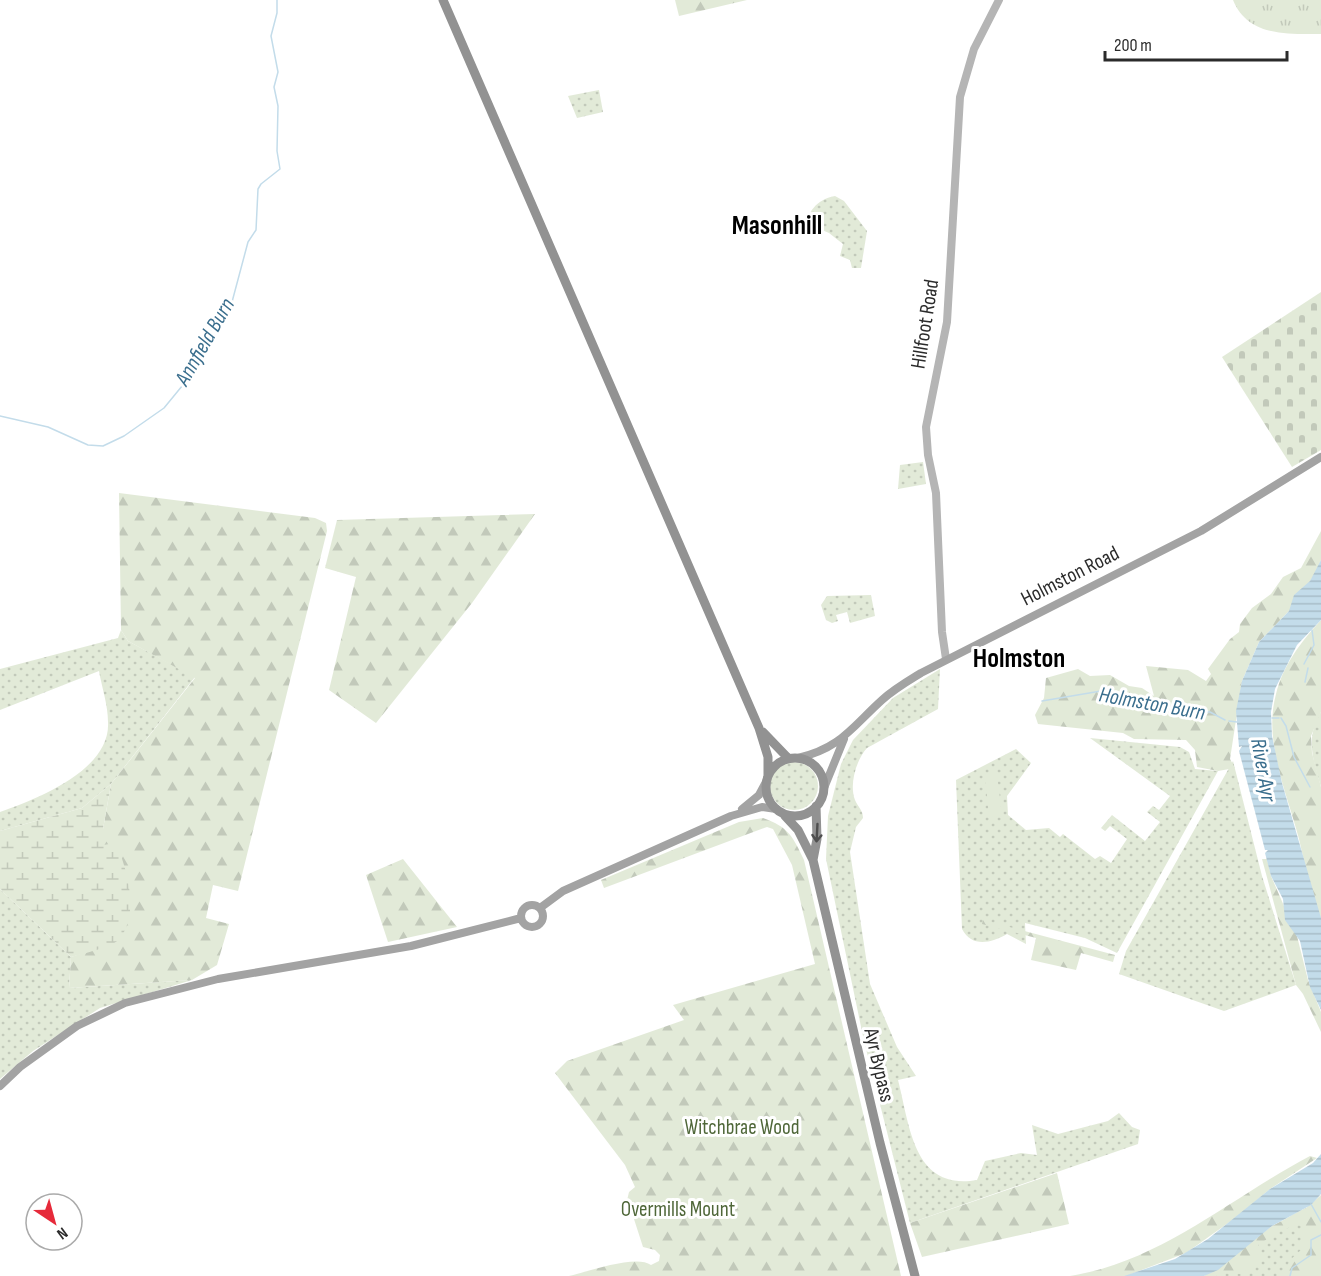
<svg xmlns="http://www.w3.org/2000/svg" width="1321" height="1276" font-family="'Sofia Sans Condensed',sans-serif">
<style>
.grass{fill:url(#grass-dots)}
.forest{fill:url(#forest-firs)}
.wetland{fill:url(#wetland-marsh)}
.cemetery{fill:url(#cemetery-stones)}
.park{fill:url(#park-tufts)}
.pitch{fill:#e2ead8}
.water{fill:url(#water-rules)}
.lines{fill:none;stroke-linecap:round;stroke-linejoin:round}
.stream{stroke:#c3dcea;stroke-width:1.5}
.secondary{stroke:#b5b5b5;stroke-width:8}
.primary{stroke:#a3a3a3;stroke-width:8}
.highway{stroke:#929292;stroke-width:9}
.oneway{stroke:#4f4f4f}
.labels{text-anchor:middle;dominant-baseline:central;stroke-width:6;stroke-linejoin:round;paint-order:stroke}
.street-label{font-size:21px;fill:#2b2b2b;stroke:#fff}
.park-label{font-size:21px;fill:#4f6739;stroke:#fff}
.water-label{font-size:22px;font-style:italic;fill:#3a6e8d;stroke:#fff}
.district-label{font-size:27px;font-weight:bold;fill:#000;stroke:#fff}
</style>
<defs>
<pattern id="grass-dots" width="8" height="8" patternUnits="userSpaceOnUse" patternTransform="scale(1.5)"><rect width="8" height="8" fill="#e2ead8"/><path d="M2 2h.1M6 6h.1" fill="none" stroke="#c2c9ba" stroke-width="1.8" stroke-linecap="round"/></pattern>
<pattern id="forest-firs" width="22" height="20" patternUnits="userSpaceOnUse" patternTransform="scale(1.5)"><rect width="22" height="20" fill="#e2ead8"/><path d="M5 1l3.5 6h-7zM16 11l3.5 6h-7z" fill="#c2c9ba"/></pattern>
<pattern id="wetland-marsh" width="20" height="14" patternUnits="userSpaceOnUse" patternTransform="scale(1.5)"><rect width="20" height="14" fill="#e2ead8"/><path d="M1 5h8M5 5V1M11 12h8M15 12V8" fill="none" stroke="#c2c9ba"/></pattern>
<pattern id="cemetery-stones" width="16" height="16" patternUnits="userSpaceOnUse" patternTransform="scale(1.5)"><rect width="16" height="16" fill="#e2ead8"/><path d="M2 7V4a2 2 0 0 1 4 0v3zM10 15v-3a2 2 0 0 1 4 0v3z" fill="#c2c9ba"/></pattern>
<pattern id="park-tufts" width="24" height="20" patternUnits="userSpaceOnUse" patternTransform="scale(1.5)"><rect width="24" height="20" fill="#e2ead8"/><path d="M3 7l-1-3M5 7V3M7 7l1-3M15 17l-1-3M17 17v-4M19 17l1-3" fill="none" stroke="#c2c9ba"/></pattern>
<pattern id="water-rules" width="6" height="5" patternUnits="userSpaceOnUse" patternTransform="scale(1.5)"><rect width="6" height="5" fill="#c3dcea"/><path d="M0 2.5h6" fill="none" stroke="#a8bdc9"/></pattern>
</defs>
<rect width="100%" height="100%" fill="#fff"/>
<path class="grass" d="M599,90l4,22 -26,6 -9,-22z
M835,196l9,5 23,30 -6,37h-9l-2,-8 -10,-4 3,-12 -14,-11 -14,-6 -3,5 -9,-3c6,-17 12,-29 32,-33z
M923,462l3,22 -28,5 2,-24z
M871,595l4,21 -25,7 -3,-11 -11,3 2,6 -6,2 -6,-3 -5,-15 6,-9z
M121,630l7,11 67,36 -84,107 -29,24 -82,23v-19c37,-13 111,-42 108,-90 0,-17 -6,-34 -9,-51l-99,39v-41l118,-31z
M940,669l-2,40 -71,39c-11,12 -18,37 -12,52 3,7 8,10 8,18l-7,9 -6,25 20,132 27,63 19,29 -18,4c12,46 15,111 79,100l8,-19 36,-8 16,2 -5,-30 26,9 50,-13 11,-8 13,14 8,3 -2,14 -228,79 -46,-182 -38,-182 2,-43 13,-52 12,-24 40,-42z
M1321,712v75c-8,-27 -16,-49 0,-75z
M1090,738l90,9 9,5 6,17 23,2 -101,182 -32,-15 -60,-15 1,21 -19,-10c-16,9 -35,14 -45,-5l-6,-149 60,-31 15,14 -24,33 1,19 18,15 23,-2 11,9 3,-3 32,25 5,-3 11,7 16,-24 -17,-13 -5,5 -4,-3 11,-13 33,26 15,-19 -13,-10 6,-6 6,4 11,-14z
M1233,761l29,115 34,109 -72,26 -105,-37 7,-23z
M770 786a24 24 0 1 1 48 0a24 24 0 1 1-48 0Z
M0,889l71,68 -2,31 123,-8 -92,28 -67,43 -33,28z
M1306,1208l15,12 -31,56h-82l84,-61z"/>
<path class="forest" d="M675,0h72l-68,16z
M119,493l196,25 11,5 1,8 -89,360 -25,-6 -7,33 23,6 -12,41 -25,15 -123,8 2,-31 45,-15 -13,-97v-16l8,-45 84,-106 -67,-37 -7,-11z
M535,514l-63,89 -96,120 -47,-33 27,-113 -31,-9 12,-48z
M1321,531v29l-6,14 -26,37 -30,31 -17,39 -12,78 5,9 -17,3 -21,-4 -2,-17 -9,-10 -52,-1 -11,-6 -85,-9 -3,-9 9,-17 2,-20 32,-9 12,7 20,-1 19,11 13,2 12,8 -8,-30 42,4 18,11 5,-7 -3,-5 22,-30 9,-7 1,-8 12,-16 19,-14 12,-17 18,-9z
M1321,620v92l-10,24 1,17 9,34v139l-4,-6c-6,-27 -12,-55 -18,-81 -12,-46 -36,-98 -23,-145 7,-29 25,-52 45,-74z
M763,818c26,9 30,19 41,42l97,416h-332c18,-4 67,-22 82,-11l8,-4 1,-6 -5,-5 -12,-3 -10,-31 -10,1 6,-25 6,-5 -10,-22 -70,-92 12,-12 117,-41 -11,-15 142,-41 -23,-99 -19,-36 -6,-2 -163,61 -3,-8 138,-58z
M403,859l54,68 -69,15 -22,-67z
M1262,859h5l4,17 26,60 11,44 13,32v20l-18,-38 -7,-9z
M983,920l132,35 -2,7 -32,-9 -5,17 -45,-10 5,-22 -54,-14z
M1310,1156l7,2 -47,31 -32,27 -52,37 -60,23h-56c92,-15 160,-78 240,-120z
M1057,1173l12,51 -147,33 -12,-34z
M1321,1195v81h-38l7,-16 12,-11 1,-22 -6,-3 -21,9 -18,12 2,16 -19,13 -19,-1 -6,3h-12l68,-50 34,-18z"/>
<path class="wetland" d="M111,784l-8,45v16l13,-2c11,25 26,77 0,99 -8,6 -34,12 -45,15l-71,-68v-58l82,-23z"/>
<path class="cemetery" d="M1321,292v158l-29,17 -70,-110z"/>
<path class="park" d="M1233,0h88v34c-33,0 -73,3 -88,-34z"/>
<path class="pitch" d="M997,774l5,42 -13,1 -4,-42z"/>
<path class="water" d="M1321,560v60l-24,25 -22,44 -4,23 1,24 10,47 39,135v92l-11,-23 -10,-46 -15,-21 -2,-21 -12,-23 -6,-23 3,-3h-3l-26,-99 3,-5 -3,1 -3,-36 6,-30 17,-39 30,-31 5,-16 16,-14z
M1321,1154v40l-10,11 -39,21 -54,44 -14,6h-80l51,-17 33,-20 62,-50 43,-26z"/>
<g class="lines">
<path class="stream" d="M0,416l48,11 40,18 15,1 21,-10 40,-28 23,-28 5,-20 18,-27 4,-13 18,-18 16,-60 8,-12 2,-41 3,-5 19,-15 -3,-18 1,-45 -4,-19 4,-15 -7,-36 6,-23v-13
M1304,664l10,-19 -2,-15
M1305,682l3,-14
M1042,701l59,-10 20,9 48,10 41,2 15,8
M1272,718h7
M1281,718l5,8 8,31 16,30
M1229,721l8,1
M1311,1204l10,18
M1290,1276l2,-8 19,-13v-15l10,-5"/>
<path class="secondary" d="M946,659l-4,-27 -6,-139 -8,-38 -2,-28 21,-105 13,-225 14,-48 25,-49"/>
<path class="primary" d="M798,758c43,-10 54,-31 84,-58 12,-11 26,-19 39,-27l280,-142 120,-74
M824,788l20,-49
M742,809l17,-14 7,-13
M521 916a11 11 0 1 1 22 0a11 11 0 1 1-22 0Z
M540,908l23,-17 168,-75 31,-9 14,2
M0,1086l20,-19 57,-41 48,-23 93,-24 193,-33 110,-28"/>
<path class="highway" d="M443,0l316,728 9,29v18
M763,732l25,26
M766 787a29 29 0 1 1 58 0a29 29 0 1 1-58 0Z
M785,816l13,14 15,30 67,283 35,133
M813,860l4,-21 -1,-33"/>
</g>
<defs><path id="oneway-shaft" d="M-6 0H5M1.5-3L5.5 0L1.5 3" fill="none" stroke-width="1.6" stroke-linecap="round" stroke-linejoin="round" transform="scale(1.5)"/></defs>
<use class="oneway" href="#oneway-shaft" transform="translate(817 833) rotate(93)"/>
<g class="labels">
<g class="street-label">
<text transform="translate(925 324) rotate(-81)">Hillfoot Road</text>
<text transform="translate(1070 576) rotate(-27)">Holmston Road</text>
<text transform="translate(879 1065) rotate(77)">Ayr Bypass</text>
</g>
<g class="park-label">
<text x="742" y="1127">Witchbrae Wood</text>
<text x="678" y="1209">Overmills Mount</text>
</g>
<g class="water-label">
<text transform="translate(205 342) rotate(-60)">Annfield Burn</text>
<text transform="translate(1152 704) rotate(10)">Holmston Burn</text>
<text transform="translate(1263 770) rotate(80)">River Ayr</text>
</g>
<g class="district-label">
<text x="777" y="226">Masonhill</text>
<text x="1019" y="659">Holmston</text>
</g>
</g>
<g transform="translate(54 1222) rotate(144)"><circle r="28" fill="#ffffff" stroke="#aaaaaa" stroke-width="1.5"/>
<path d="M0-4.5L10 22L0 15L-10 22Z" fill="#e62a3a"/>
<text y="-9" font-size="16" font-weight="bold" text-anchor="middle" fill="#2b2b2b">N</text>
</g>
<path d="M1105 51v9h182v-9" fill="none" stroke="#2b2b2b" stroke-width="3"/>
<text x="1114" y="51" font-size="18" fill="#2b2b2b" stroke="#ffffff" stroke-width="4.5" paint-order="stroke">200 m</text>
</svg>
